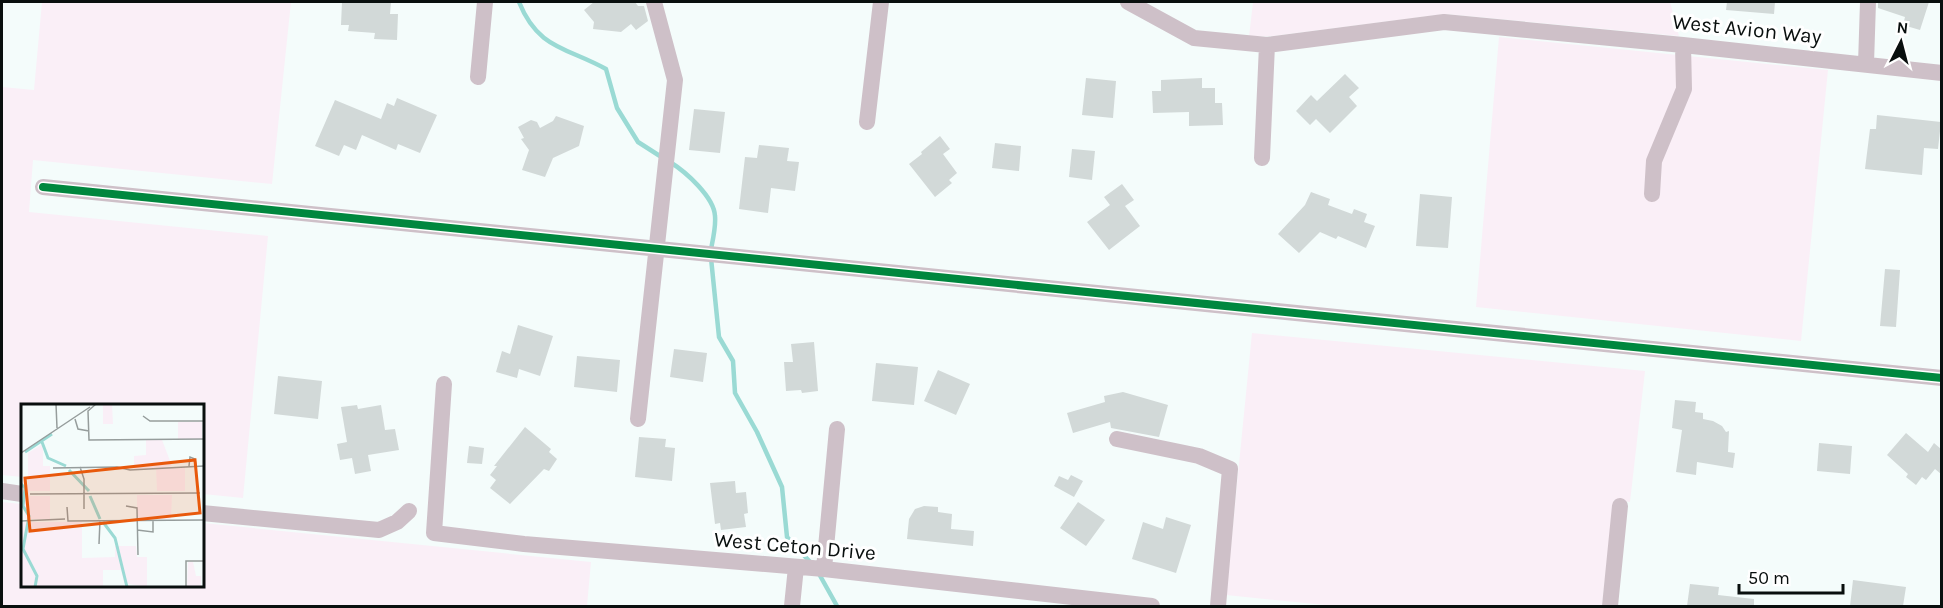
<svg xmlns="http://www.w3.org/2000/svg" width="1943" height="608" font-family="Karla,sans-serif">
<style>
.green{fill:#faeff7}
.lines{fill:none;stroke-linecap:round;stroke-linejoin:round}
.stream{stroke:#9adad4;stroke-width:4.5}
.building{fill:#d2d9d8}
.minor{stroke:#cec0c8;stroke-width:16}
.cycleway-casing{stroke:#fff;stroke-width:11}
.cycleway{stroke:#00873e;stroke-width:8}
.labels{text-anchor:middle;dominant-baseline:central;stroke-width:6;stroke-linejoin:round;paint-order:stroke}
.street-label{font-size:21px;fill:#090f0e;stroke:#fff}
.inset-river{fill:none;stroke:#9adad4;stroke-width:3}
.inset-road{fill:none;stroke:#969d9c;stroke-width:1.5}
.view{fill:#e8590c;fill-opacity:0.15;stroke:#e8590c;stroke-width:3}
.inset-edge{fill:none;stroke:#090f0e;stroke-width:3}
</style>
<rect width="100%" height="100%" fill="#f4fcfb"/>
<path class="green" d="M42,2h249l-19,182 -239,-24 -4,52 239,24 -25,262 -40,-4 -1,-88h-180v71l-20,-2v-388l32,3z
M1253,2h417l9,34 -234,-22 -172,22 -24,1z
M1499,37l329,33 -27,271 -325,-34z
M1252,333l393,38 -15,131 -16,-2 -12,106h-267l-109,-11z
M2,502l20,2v82h180l1,-63 388,39 -4,44h-585z"/>
<g class="lines">
<path class="stream" d="M519,2c19,47 47,45 87,67l11,39 21,34 25,16
M670,162c16,10 44,35 45,54 1,11 -2,23 -4,33
M711,258l8,79 14,24 2,32 22,39 25,55 5,50 24,26
M818,572l19,34"/>
</g>
<path class="building" d="M342,2h49l-1,12h8l-1,26 -23,-1 1,-6 -27,-2 1,-6h-8z
M594,2h41l3,4h6l4,15 -12,9 -5,-6 -10,8 -28,-3 1,-7 -10,-12z
M1727,2h48l-1,12 -48,-4z
M1878,2h51l-9,28 -17,-5 2,-8 -27,-9z
M1345,74l14,14 -10,9 8,9 -27,27 -14,-14 -6,6 -14,-14 15,-16 6,6z
M1086,78l30,3 -3,37 -31,-3z
M1202,78v10h13v15h7l1,22 -34,1v-14l-36,1 -1,-22h9v-11z
M397,98l40,17 -17,38 -22,-9 -2,6 -34,-15 -6,15 -12,-5 -5,11 -24,-10 20,-46 46,19 6,-16 7,3z
M694,109l31,3 -5,41 -31,-3z
M1877,115l64,7 -3,27 -14,-1 -2,27 -57,-6 5,-40h6z
M556,116l28,10 -5,20 -26,12 -8,19 -23,-7 7,-20 -8,-11 3,-1 -6,-11 13,-7 6,2 3,6 13,-7z
M940,136l10,13 -7,5 14,19 -8,7 3,3 -17,14 -26,-33 13,-10 -1,-2z
M995,143l26,3 -2,25 -27,-3z
M759,145l30,3 -2,13 12,1 -4,29 -24,-3 -3,25 -29,-4 6,-52 12,1z
M1072,149l23,2 -3,29 -23,-3z
M1122,184l12,16 -9,6 15,20 -31,24 -22,-28 23,-17 -6,-8z
M1311,192l19,7 -2,6 24,9 2,-5 13,5 -3,8 11,4 -9,22 -28,-12 -2,3 -16,-7 -21,21 -21,-19 27,-29z
M1420,194l32,3 -4,51 -32,-2z
M1885,269l15,1 -4,57 -16,-1z
M518,325l35,11 -13,40 -21,-7 -2,9 -21,-6 6,-21 8,3z
M814,342l4,49 -16,2 -1,-3 -15,1 -2,-29h9l-2,-18z
M674,349l33,4 -4,29 -33,-5z
M577,356l43,4 -3,32 -43,-5z
M876,363l42,4 -4,38 -42,-4z
M938,370l32,14 -14,31 -32,-14z
M278,376l44,5 -4,38 -44,-5z
M1123,392l45,13 -9,32 -48,-9 -1,-6 -37,11 -6,-20 38,-11 -1,-6z
M1675,400l21,2 -1,10 8,1v6l10,2 9,5 4,6 3,-1 -1,21 7,1 -2,15 -36,-6 -1,13 -20,-3 6,-42 -10,-2z
M357,405l1,4 23,-4 4,25 10,-1 4,21 -31,5 3,16 -16,3 -3,-16 -12,2 -3,-16 10,-2 -6,-35z
M525,427l26,22 -2,3 8,7 -8,12 -5,-2 -34,35 -20,-16 6,-8 -6,-5 7,-9h-3z
M1906,433l22,19 6,-9 7,6v25l-6,-5 -9,11 -4,-3 -6,8 -10,-8 2,-3 -21,-19z
M639,437l27,2 -1,8 10,1 -3,33 -37,-4z
M1819,443l33,3 -2,28 -33,-3z
M469,446l15,2 -2,16 -15,-1z
M1071,475l12,6 -9,16 -20,-11 5,-10 9,4z
M735,481l1,12 10,-1 2,21 -4,1 2,13 -25,3 -1,-7 -5,1 -5,-41z
M1078,502l27,18 -19,26 -26,-18z
M924,506l14,1v5l14,2 -1,15 23,2 -1,15 -66,-7 2,-20 6,-10z
M1166,517l25,8 -15,48 -44,-14 11,-37 20,7z
M1853,580l53,7 -3,19h-53z
M1690,584l29,3 -1,8 36,4v7h-67z"/>
<g class="lines">
<path class="minor" d="M1128,2l66,36 73,7 177,-23 239,23 259,28
M1866,64l2,-62
M478,77l7,-75
M867,122l14,-120
M1262,158l5,-113
M43,187l1899,191
M1652,194l2,-33 30,-72 -1,-44
M444,384l-10,149 90,11 300,25 328,37
M638,419l37,-339 -21,-78
M1117,439l82,17 31,13 -12,137
M2,491l20,3
M202,513l177,17 18,-8 12,-11
M824,569l13,-140
M792,606l4,-39
M1610,606l10,-100"/>
<g class="cycleway-casing">
<path id="cycleway" d="M43,187l1899,191"/>
</g>
<use href="#cycleway" class="cycleway"/>
</g>
<g class="labels">
<g class="street-label">
<text transform="translate(1747 29) rotate(6)">West Avion Way</text>
<text transform="translate(795 546) rotate(5)">West Ceton Drive</text>
</g>
</g>
<g transform="translate(21 404)">
<rect width="183" height="183" fill="#f4fcfb"/>
<path d="M82,0h9l1,20h-10zM157,18h24v17h-24zM125,36h16l10,26 -38,4v-14l12,-1zM22,40v22h7v25h-21v5h21v23h-25l-4,-34h7v-32zM135,63h29v24h-28zM116,91h35l-1,24h-34zM0,118h61v36l33,-1v-11h21l1,11h10v30l-23,-4 -3,-13h-18v17h-82zM167,158h5l3,14h5v11h-14z" fill="#faeff7"/>
<path class="inset-river" d="M21,38l6,16 18,8M4,48l27,-18M48,66l20,21M0,80l4,4 -2,18 6,10 -6,33 14,27 -2,11M69,92l10,23M82,118l12,16 12,49"/>
<path class="inset-road" d="M35,0l1,24M75,0l-8,7 1,29 115,-1M122,12l7,5h54M54,15l3,10 11,2M0,49l69,-46M168,62l1,-9 5,2 1,7M59,63l4,12v30M32,64l64,-1 13,3 74,-4M9,90l170,-1M105,102l11,2 1,47M46,103l1,14 136,-1M0,117l44,-2M116,126l16,2v-12M78,140l1,-24M165,183v-26h18"/>
<path class="view" d="M174,56l5,53 -170,18 -5,-53z"/>
<rect width="183" height="183" class="inset-edge"/>
</g>
<rect width="1943" height="608" fill="none" stroke="#090f0e" stroke-width="6"/>
<g transform="translate(1901 42) rotate(6)" stroke="#ffffff" stroke-width="4.5" paint-order="stroke">
<path d="M0-4.5L10 22L0 15L-10 22Z" fill="#090f0e"/>
<text y="-9" font-size="16" font-weight="bold" text-anchor="middle" fill="#090f0e">N</text>
</g>
<path d="M1739 584v9h104v-9" fill="none" stroke="#090f0e" stroke-width="3"/>
<text x="1748" y="584" font-size="18" fill="#090f0e" stroke="#ffffff" stroke-width="4.5" paint-order="stroke">50 m</text>
</svg>
